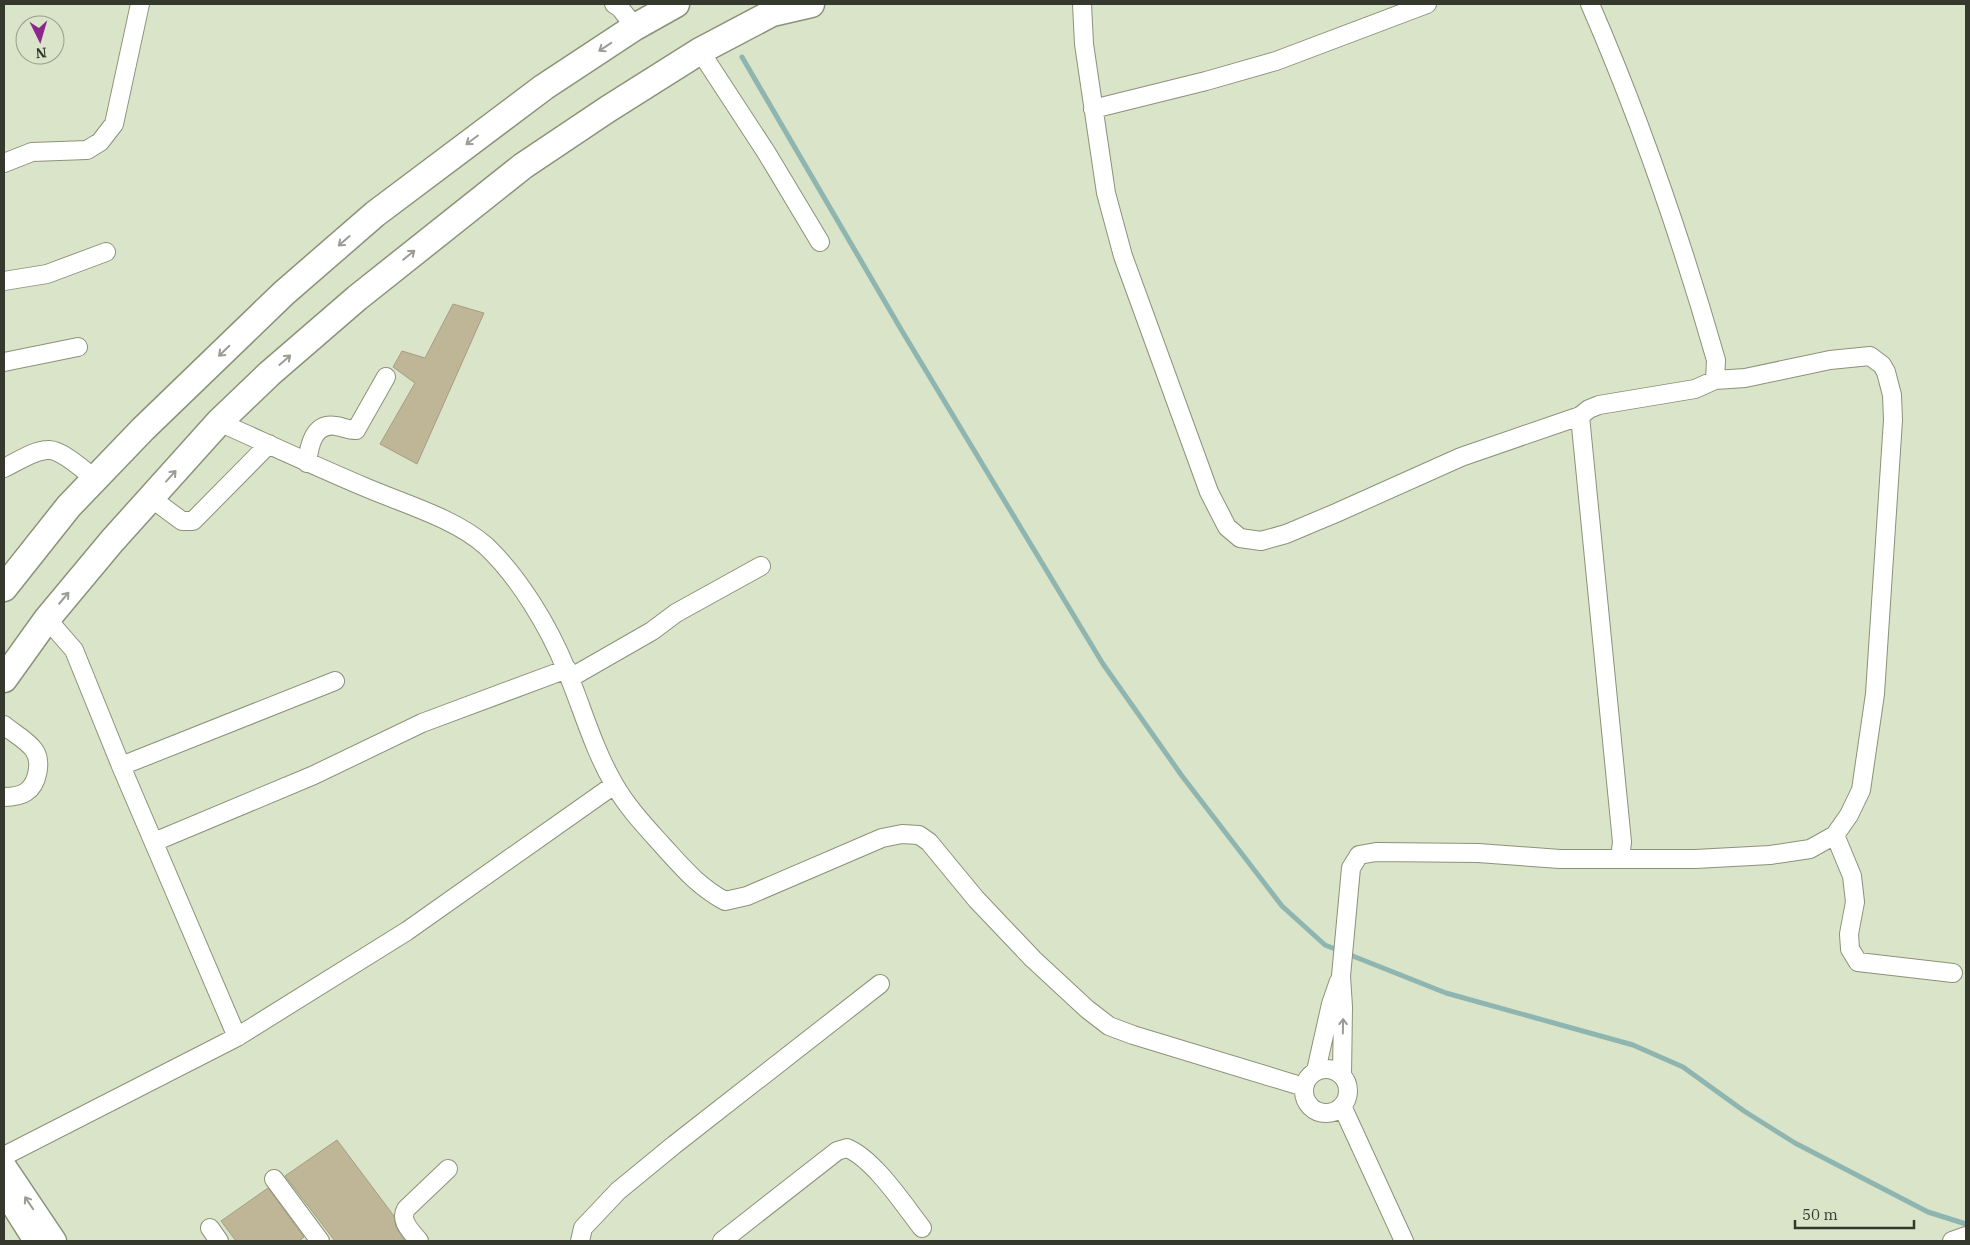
<svg xmlns="http://www.w3.org/2000/svg" width="1970" height="1245" font-family="'IBM Plex Serif',serif">
<style>
.lines{fill:none;stroke-linecap:round;stroke-linejoin:round}
.stream{stroke:#8eb5b0;stroke-width:5}
.building{fill:#bfb597;stroke:#a79e82}
.minor-casing{stroke:#8a9379;stroke-width:20}
.major-casing{stroke:#8a9379;stroke-width:25}
.highway-casing{stroke:#8a9379;stroke-width:29}
.minor{stroke:#fff;stroke-width:18}
.major{stroke:#fff;stroke-width:22}
.highway{stroke:#fff;stroke-width:26}
.oneway{stroke:#9a9c96}
</style>
<rect width="100%" height="100%" fill="#dae4c8"/>
<g class="lines">
<path class="stream" d="M742,57l160,274 201,333 79,112 100,130 43,39 121,48 187,52 50,22 61,44 51,32 133,69 38,12"/>
</g>
<path class="building" d="M453,304l31,9 -67,151 -37,-20 35,-61 -22,-16 9,-16 23,7z
M337,1140l57,76 2,11 9,14h-70l-50,-65z
M268,1188l36,49 -5,4h-63l-15,-20z"/>
<g class="lines">
<g class="minor-casing">
<path id="minor" d="M614,4l6,4 15,19
M1082,4l2,40 22,149 17,63 86,236 18,35 13,11 21,3 25,-7 50,-21 125,-56 119,-41 9,-7 10,-4 96,-16 20,-9 30,-2 85,-18 40,-4 12,9 4,7 6,23 1,25 -18,274 -14,96 -12,25 -14,20 -25,14 -40,6 -75,4h-135l-82,-6 -102,-1 -17,3 -8,13 -10,108 2,31 -1,68
M1590,4c50,115 91,234 126,356l-1,20
M700,51l66,101 54,90
M1093,109l113,-28 70,-20 151,-57
M4,163l28,-11 55,-2 13,-8 14,-18 26,-120
M4,281l43,-7 59,-22
M4,362l74,-15
M1580,416l42,426 -2,16
M219,422c49,22 98,45 148,66 38,16 89,31 119,58 33,31 63,81 80,123 16,38 27,79 48,115 13,23 32,43 49,62 21,23 35,40 62,55l22,-5 135,-58 20,-4 17,1 10,7 47,57 57,60 54,50 22,17 24,9 171,52
M307,463c2,-16 6,-41 29,-37 7,1 12,4 20,4l30,-53
M4,468c13,-6 30,-18 44,-18 13,-1 37,21 47,29
M151,498l31,23h11l76,-77
M47,619l27,31 47,116 116,271
M570,678l82,-47 24,-18 85,-47
M4,725c9,8 23,15 30,25 8,11 4,34 -8,42 -6,4 -15,5 -22,5
M121,766l214,-85
M1835,835l17,41 3,26 -6,32 1,15 8,13 95,11
M154,842l160,-67 108,-52 145,-54
M1304 1091a22 22 0 1 1 44 0a22 22 0 1 1-44 0Z
M1316,1071l15,-67 8,-23
M1342,1106l62,135
M4,1156l233,-119 170,-106 207,-146
M274,1179l46,62
M210,1228l9,13
M419,1241c-7,-9 -20,-20 -13,-32l42,-40
M580,1241l3,-13 35,-37 56,-46 206,-161
M722,1241l115,-90 10,-3c27,11 57,57 75,80
M1952,1241l14,-5"/>
</g>
<g class="major-casing">
<path id="major" d="M4,1165l51,76
M4,1192l31,49"/>
</g>
<g class="highway-casing">
<path id="highway" d="M772,13l39,-9
M4,588l65,-82 74,-77 141,-136 91,-79 169,-127 91,-60 41,-23
M4,679l43,-60 65,-78 107,-119 50,-48 88,-76 166,-132 85,-57 92,-58 89,-47"/>
</g>
<use href="#minor" class="minor"/>
<use href="#major" class="major"/>
<use href="#highway" class="highway"/>
</g>
<defs><path id="oneway-shaft" d="M-6 0H5M1.5-3L5.5 0L1.5 3" fill="none" stroke-width="1.6" stroke-linecap="round" stroke-linejoin="round" transform="scale(1.25)"/></defs>
<g class="oneway">
<use href="#oneway-shaft" transform="translate(605 47) rotate(147)"/>
<use href="#oneway-shaft" transform="translate(472 140) rotate(143)"/>
<use href="#oneway-shaft" transform="translate(344 241) rotate(139)"/>
<use href="#oneway-shaft" transform="translate(409 255) rotate(-39)"/>
<use href="#oneway-shaft" transform="translate(224 351) rotate(136)"/>
<use href="#oneway-shaft" transform="translate(285 360) rotate(-41)"/>
<use href="#oneway-shaft" transform="translate(171 476) rotate(-48)"/>
<use href="#oneway-shaft" transform="translate(64 598) rotate(-50)"/>
<use href="#oneway-shaft" transform="translate(1343 1026) rotate(-89)"/>
<use href="#oneway-shaft" transform="translate(29 1203) rotate(-124)"/>
</g>
<rect width="1970" height="1245" fill="none" stroke="#34382d" stroke-width="10"/>
<g transform="translate(40 40) rotate(175)"><circle r="24" fill="#dae4c8" stroke="#989f8a"/>
<path d="M0-4L9 19L0 12L-9 19Z" fill="#8c278f"/>
<text y="-8" font-size="14" font-weight="bold" text-anchor="middle" fill="#34382d">N</text>
</g>
<path d="M1795 1220v8h119v-8" fill="none" stroke="#34382d" stroke-width="2.5"/>
<text x="1802" y="1220" font-size="15" fill="#34382d" stroke="#dae4c8" stroke-width="4" paint-order="stroke">50 m</text>
</svg>
